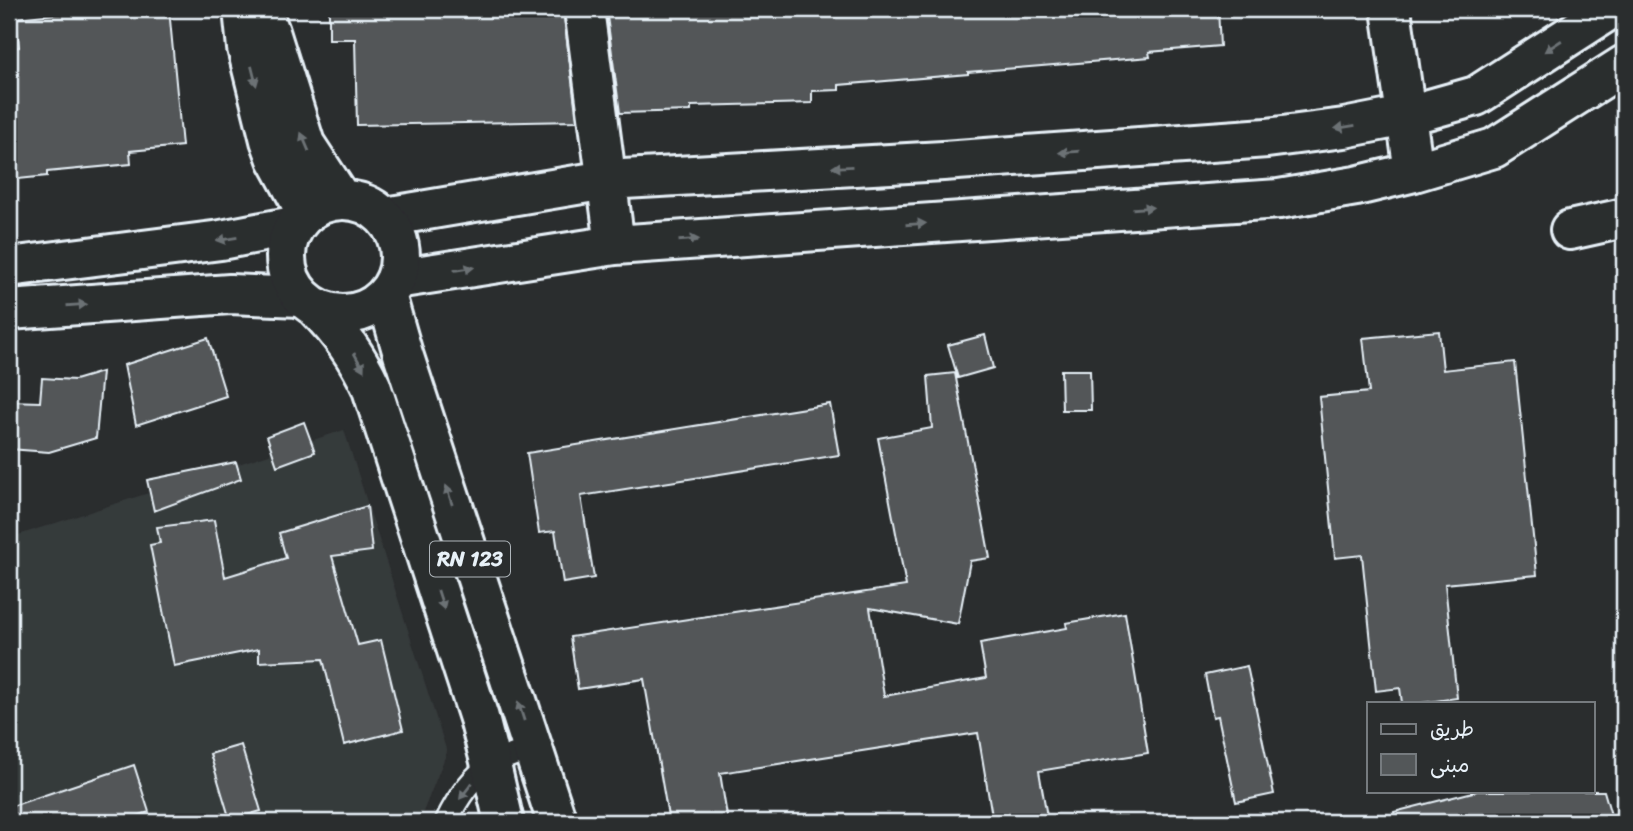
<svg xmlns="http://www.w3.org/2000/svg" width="1633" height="831" font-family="Sriracha,'Playpen Sans Arabic',sans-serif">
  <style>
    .built { fill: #363a3b }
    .building { fill: #535759; stroke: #e8f1f8; stroke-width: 2 }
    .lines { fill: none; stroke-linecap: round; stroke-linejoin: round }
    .lane-casing { stroke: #e8f1f8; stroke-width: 26 }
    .street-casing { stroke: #e8f1f8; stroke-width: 44 }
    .secondary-casing { stroke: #e8f1f8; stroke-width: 44 }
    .primary-casing { stroke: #e8f1f8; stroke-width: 44 }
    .lane { stroke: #2a2d2e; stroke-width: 21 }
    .street { stroke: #2a2d2e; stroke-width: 38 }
    .secondary { stroke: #2a2d2e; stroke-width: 38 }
    .primary { stroke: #2a2d2e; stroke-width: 38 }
    .oneway { fill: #6c7275 }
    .labels { text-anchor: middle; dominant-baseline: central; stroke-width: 7; stroke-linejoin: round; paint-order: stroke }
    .shield { fill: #2a2d2e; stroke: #afb6bb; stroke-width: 2 }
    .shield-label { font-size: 21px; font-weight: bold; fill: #e8f1f8 }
  </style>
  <rect width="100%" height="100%" fill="#2a2d2e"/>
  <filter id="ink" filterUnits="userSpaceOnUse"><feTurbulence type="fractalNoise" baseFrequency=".0143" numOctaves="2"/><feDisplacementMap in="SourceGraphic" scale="14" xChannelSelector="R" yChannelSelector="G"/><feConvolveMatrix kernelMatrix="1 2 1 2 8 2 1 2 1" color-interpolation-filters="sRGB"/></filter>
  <g filter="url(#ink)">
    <path class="built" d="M344,430L447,752L419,822H9V538Z"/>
    <path class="building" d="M65,9H169L182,146L130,151L131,164L47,172V176L9,180V48L19,47L16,18L66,13Z
      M329,9H563L577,121L357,125L355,39H329Z
      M606,9H826L827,17L940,9H1218L1220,46L1149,52L1150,57L968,72V74L839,85V90L812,91V103L691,106V111L620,113Z
      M1439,331L1443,370L1515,362L1537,575L1445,584L1457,698L1421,703H1402L1400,688L1376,691L1362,555L1335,558L1319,397L1369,392L1363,338Z
      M985,335L993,368L958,378L948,345Z
      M208,338L226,396L136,425L124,365Z
      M1061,370H1090L1091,410H1062Z
      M102,372L96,438L49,452L9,449V401L40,402L42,378L75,380Z
      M955,373L990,558L970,561L958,624L870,608L884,696L986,678L980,643L1067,628L1066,623L1125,613L1148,753L1039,771L1048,822H993L978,733L720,773L728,822H669L644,679L578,689L570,637L906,586L878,438L932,428L928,376Z
      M830,404L839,455L581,496L594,578L563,583L555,531L539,533L527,453Z
      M304,422L315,452L277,466L267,436Z
      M236,462L241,479L154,511L147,480Z
      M367,506L372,551L332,556L358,645L381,640L403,730L344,745L323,659L259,662V649L174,666L150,545L160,543L157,527L214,520L225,577L286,558L279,533Z
      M1247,666L1274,794L1236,802L1218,716L1213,717L1205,675Z
      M241,745L261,811L230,820L210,754Z
      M134,765L149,812L120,822H9V807Z
      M1477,791H1604L1613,822H1395L1394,812Z"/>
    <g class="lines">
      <g class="lane-casing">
        <path id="lane" d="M446,822C456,801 471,777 491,765C503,757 520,753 533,748"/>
      </g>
      <g class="street-casing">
        <path id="street" d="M1570,230L1624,218"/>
      </g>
      <g class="secondary-casing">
        <path id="secondary" d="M584,9L615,245
          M1391,9L1414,172
          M385,217L606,180L943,161L1267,138L1344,128L1405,116L1476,96L1611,9
          M9,267L221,240L294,226
          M396,279L615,245L1279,199L1356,186L1414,172L1494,148L1624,65
          M9,310L230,294L301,297"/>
      </g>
      <g class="primary-casing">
        <path id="primary" d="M243,9L247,48L270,140L277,159L306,212
          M261,9L270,32L305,144L341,199
          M286 257a57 57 0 1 1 114 0a57 57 0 1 1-114 0Z
          M386,295L403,354L557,822
          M317,309C340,332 357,356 371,386L479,718L491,765L504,822"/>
      </g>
      <use href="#lane" class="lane"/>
      <use href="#street" class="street"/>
      <use href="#secondary" class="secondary"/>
      <use href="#primary" class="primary"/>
    </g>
    <defs><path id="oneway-solid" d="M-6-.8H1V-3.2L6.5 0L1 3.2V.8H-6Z" transform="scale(1.75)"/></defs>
    <g class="oneway">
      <use href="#oneway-solid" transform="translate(1553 46) rotate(147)"/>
      <use href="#oneway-solid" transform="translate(254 76) rotate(76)"/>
      <use href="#oneway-solid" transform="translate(1345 127) rotate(171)"/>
      <use href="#oneway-solid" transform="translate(305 142) rotate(-113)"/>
      <use href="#oneway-solid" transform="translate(1069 152) rotate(176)"/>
      <use href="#oneway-solid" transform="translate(842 167) rotate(177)"/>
      <use href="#oneway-solid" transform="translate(1143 208) rotate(-4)"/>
      <use href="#oneway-solid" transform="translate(916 224) rotate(-4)"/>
      <use href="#oneway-solid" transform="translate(227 239) rotate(171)"/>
      <use href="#oneway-solid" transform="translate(689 240) rotate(-4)"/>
      <use href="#oneway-solid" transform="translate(464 269) rotate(-9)"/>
      <use href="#oneway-solid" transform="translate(77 305) rotate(-4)"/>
      <use href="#oneway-solid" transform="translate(359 362) rotate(61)"/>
      <use href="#oneway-solid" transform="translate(449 495) rotate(-108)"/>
      <use href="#oneway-solid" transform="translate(441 600) rotate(72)"/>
      <use href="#oneway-solid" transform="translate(521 711) rotate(-108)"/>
      <use href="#oneway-solid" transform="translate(466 791) rotate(128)"/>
    </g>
  </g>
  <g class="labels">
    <rect class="shield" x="430" y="541.5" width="80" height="35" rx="5"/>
    <g class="shield-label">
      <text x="470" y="559">RN 123</text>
    </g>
  </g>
  <rect width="1633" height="831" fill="none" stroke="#2a2d2e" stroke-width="35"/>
  <rect x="18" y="18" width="1598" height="796" fill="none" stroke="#e8f1f8" stroke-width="2.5" filter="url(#ink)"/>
  <rect x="1367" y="702" width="228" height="91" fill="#2a2d2e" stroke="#767b7f" stroke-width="2"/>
  <rect x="1381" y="724" width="35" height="10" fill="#2a2d2e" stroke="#767b7f" stroke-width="2"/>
  <text x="1430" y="736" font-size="21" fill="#e8f1f8">طريق</text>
  <rect x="1381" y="754" width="35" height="21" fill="#535759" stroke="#767b7f" stroke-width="2"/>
  <text x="1430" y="772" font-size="21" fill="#e8f1f8">مبنى</text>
</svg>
